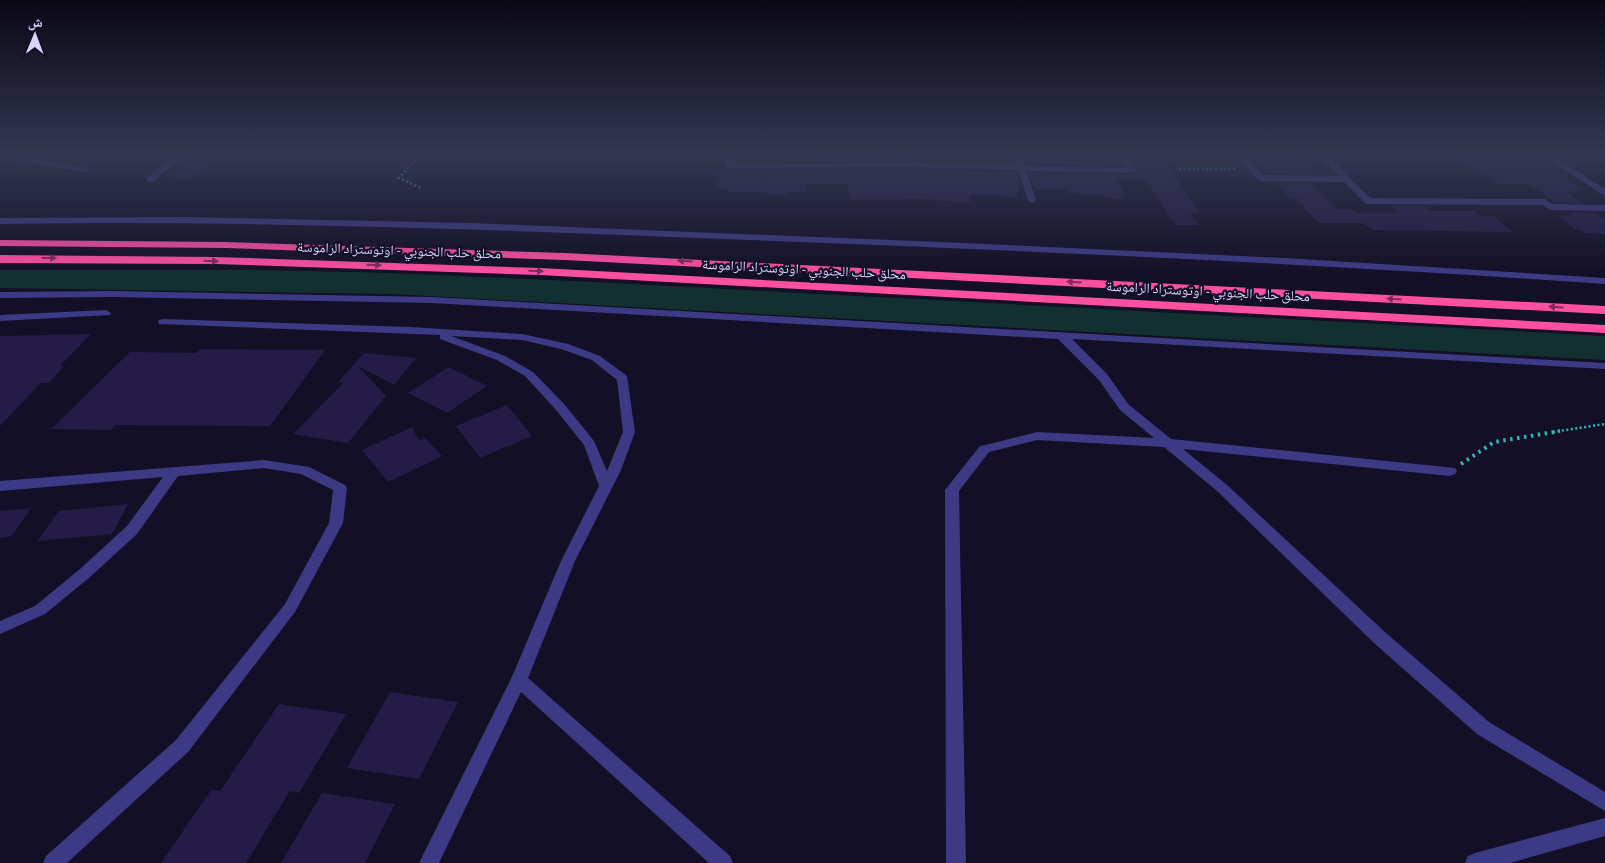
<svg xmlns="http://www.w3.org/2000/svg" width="1605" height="863" font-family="'Source Sans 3','Noto Naskh Arabic',sans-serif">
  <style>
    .green { fill: #12302f }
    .building { fill: #241b47 }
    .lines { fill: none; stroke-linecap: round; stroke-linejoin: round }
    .path-far1 { stroke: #2fb8b0; stroke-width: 2.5; stroke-dasharray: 2 2.5; stroke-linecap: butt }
    .path { stroke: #2fb8b0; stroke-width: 4; stroke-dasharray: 2.5 4.5; stroke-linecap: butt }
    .minor { fill: #3d3a85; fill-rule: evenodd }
    .highway { fill: #ff4fa3; fill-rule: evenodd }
    .oneway { fill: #7d2c5e }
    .labels { text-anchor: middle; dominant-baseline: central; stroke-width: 4.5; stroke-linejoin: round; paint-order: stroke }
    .street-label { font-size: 14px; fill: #d9d4ff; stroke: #130f26 }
  </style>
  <rect width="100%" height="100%" fill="#130f26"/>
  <path class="green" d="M0,270H268L390,273L596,282L1605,336V360L391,294L0,288Z"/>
  <path class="building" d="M848,154H869V160L883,161L819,162V157L848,158Z
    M1034,154L1108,156L1110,160H1119L1123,166L1037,164Z
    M1250,154H1295L1316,174L1267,173Z
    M1457,154H1533L1584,190L1567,192L1582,203L1555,202L1537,189H1534L1527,184H1497Z
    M1132,160H1141L1144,166H1167L1200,213H1190L1199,225H1176L1146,180L1117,179L1126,199L1105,198L1104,195L1069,193L1067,190L1034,189L1029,173L1132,175L1138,172Z
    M188,163H209L190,179H169Z
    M820,169L1017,172L1022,188H1017L1019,191L1016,192L1018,198L1003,197L1002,195H969L970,203L921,199L849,200L848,184H807V192H789V195L767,194V192H728L729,189H715L719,170Z
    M1276,183H1310L1337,209H1351L1355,213H1400L1392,206H1424L1430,211H1475L1480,216H1494L1512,232L1373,230L1362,223H1318L1297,199H1290Z
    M1567,212L1595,213L1605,220V234L1585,233L1581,230H1576L1559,216L1573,217Z
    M91,334L60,366H64L49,383H41L0,426V336Z
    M200,349L325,350L270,426L115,425L111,430L51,429L130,352L197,353Z
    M364,353L416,358L394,385L358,366L386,396L348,443L293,434L343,383L338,382Z
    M449,367L487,386L447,413L408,393Z
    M507,405L532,436L480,458L456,426Z
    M412,427L419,441L425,438L442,456L388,482L362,450Z
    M128,504L112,534L37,541L59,511Z
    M31,508L12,536L0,538V511Z
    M390,692L458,702L419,779L347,768Z
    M279,704L346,714L299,793L290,791L246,863H161L211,790L220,791Z
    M322,793L395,804L365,863H281Z"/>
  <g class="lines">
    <path class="path-far1" d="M421,154L399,178L421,188
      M1179,169H1237
      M1553,432L1605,424"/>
    <path class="path" d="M1461,464L1494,442L1560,431"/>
    <path class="minor" d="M11,154H21L25,157L85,168L89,170L85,172L23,161Z
      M176,154H185L153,182H147V178Z
      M728,154H736L735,164L908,163L901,154H910L917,163L1017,165L1016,154H1024L1025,166L1126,168L1118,154H1126L1136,171L1132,173L1026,171L1036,200L1032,203L1028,200L1018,170L915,167L730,168L726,166Z
      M1317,154H1326L1370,198L1545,199L1552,204L1605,205V211L1550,210L1543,205L1368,204L1365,203L1344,182L1261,181L1258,180L1241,161L1248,159L1263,175L1339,176Z
      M1540,154H1550L1605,189V196Z
      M1601,154H1605V157H1602Z
      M188,217L469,223L964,243L1285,258L1605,278V284C1320,264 1036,251 750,240C500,230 250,220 0,224V218Z
      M112,291L432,297L1605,363V369L1072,339L1107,374L1128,404L1171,439L1455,468L1457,471L1455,474L1450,476L1183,449L1227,485L1386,633L1489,722L1605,792V811L1477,734L1374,643L1217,491L1164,447L1037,440L989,452L959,491L966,863H946L945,490L980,446L985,445L1037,432L1154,438L1120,410L1099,380L1058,339L432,303L112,297L0,298V292Z
      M106,310L111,313L110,315L0,321V315Z
      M163,319L410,327L522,334L568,344L600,356L627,376L635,432L621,470L575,561L528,678L730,856L733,863H709L521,692L439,863H419L511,679L561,561L599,486L584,445L557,411L525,376L497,360L440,339V335L159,324L158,322L159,320ZM451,336L522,340L561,349L592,360L617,380L623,432L607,471L594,441L565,405L533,372L505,356Z
      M264,460L309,467L345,485L347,488L343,523L295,612L188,752L67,863H43L46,856L176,740L285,604L329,523L333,490L301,474L264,468L178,476L137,534L90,577L45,614L0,634V621L35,606L80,569L127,526L163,477L0,491V481Z
      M1605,818V836L1510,863H1465L1468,856L1475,853Z"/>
    <path class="highway" d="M0,240L226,242L565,253L1605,306V314L565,260L226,248L0,246Z
      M0,255L216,257L540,268L1605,325V333L540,275L216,264L0,263Z"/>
  </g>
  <defs><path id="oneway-solid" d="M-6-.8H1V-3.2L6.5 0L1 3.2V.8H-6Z" transform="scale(1.25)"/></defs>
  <g class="oneway">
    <use href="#oneway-solid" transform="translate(49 258)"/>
    <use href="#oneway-solid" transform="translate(211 261) rotate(1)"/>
    <use href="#oneway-solid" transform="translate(685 261) rotate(-177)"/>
    <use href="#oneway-solid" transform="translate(374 265) rotate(2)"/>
    <use href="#oneway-solid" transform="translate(536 271) rotate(2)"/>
    <use href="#oneway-solid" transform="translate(1074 282) rotate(-177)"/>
    <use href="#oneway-solid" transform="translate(1394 299) rotate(-177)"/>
    <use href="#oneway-solid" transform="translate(1556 307) rotate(-177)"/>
  </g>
  <linearGradient id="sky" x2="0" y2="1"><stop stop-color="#0a0815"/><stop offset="0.56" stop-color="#333752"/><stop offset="1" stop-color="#333752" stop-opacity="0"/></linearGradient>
  <rect width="1605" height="275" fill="url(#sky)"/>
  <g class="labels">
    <g class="street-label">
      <text transform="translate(399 251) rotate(2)">محلق حلب الجنوبي - اوتوستراد الراموسة</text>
      <text transform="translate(804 270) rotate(3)">محلق حلب الجنوبي - اوتوستراد الراموسة</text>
      <text transform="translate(1208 292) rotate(3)">محلق حلب الجنوبي - اوتوستراد الراموسة</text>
    </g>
  </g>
  <g transform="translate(35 35) rotate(1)" stroke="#130f26" stroke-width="4" paint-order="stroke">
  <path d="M0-4L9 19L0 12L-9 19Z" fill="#d9d4ff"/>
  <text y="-8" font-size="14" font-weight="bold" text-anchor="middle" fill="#d9d4ff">ش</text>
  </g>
</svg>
